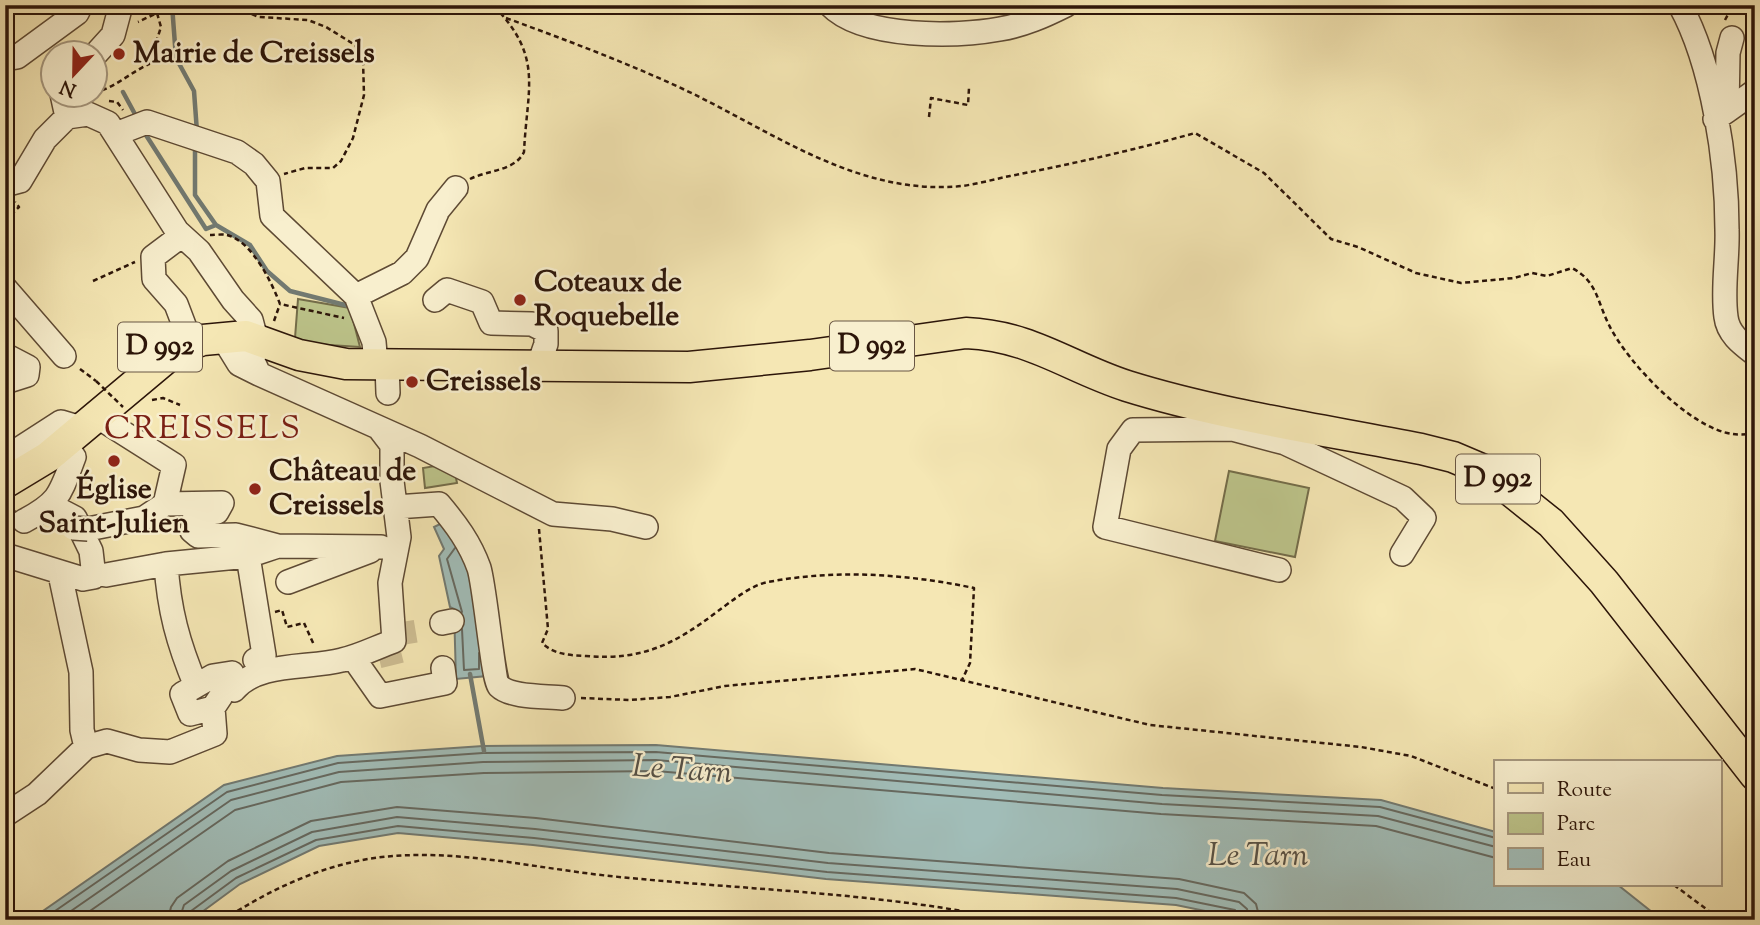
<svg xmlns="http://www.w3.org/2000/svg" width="1760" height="925" font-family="'Sorts Mill Goudy',serif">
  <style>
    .green { fill: #bdc58b; stroke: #746d4a; stroke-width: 2 }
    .water { fill: #a1bdb8; stroke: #727a72; stroke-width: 2 }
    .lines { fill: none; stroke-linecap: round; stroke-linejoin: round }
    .shore { stroke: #666960; stroke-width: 2 }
    .stream { stroke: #727a72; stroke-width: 4.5 }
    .minor-tunnel { stroke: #cdbd92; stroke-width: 23; stroke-dasharray: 23 11; stroke-linecap: butt }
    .minor-casing { stroke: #5e4a34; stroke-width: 26 }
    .major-casing { stroke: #2c1509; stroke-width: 33 }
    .path { stroke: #2c1509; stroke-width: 2.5; stroke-dasharray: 5 3.5; stroke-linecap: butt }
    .minor { stroke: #f8efce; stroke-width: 23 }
    .major { stroke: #f5e7b4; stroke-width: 30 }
    .minor-bridge-casing { stroke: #5e4a34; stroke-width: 26; stroke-linecap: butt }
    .path-bridge { stroke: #2c1509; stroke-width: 2.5; stroke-dasharray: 5 3.5; stroke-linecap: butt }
    .minor-bridge { stroke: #f8efce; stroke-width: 23 }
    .poi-dot { fill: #8f2418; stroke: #f8efce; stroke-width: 2.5 }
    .labels { text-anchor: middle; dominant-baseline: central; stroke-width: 5; stroke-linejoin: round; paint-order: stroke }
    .shield { fill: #f8efce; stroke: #695644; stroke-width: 2 }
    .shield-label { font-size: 28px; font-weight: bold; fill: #2c1509 }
    .poi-label { font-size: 30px; font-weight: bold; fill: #2c1509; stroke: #f8efce; text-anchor: start }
    .water-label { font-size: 32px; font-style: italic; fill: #555046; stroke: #f8efce }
    .quarter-label { font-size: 33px; letter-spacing: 2px; fill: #7a1f14; stroke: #f8efce }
  </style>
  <rect width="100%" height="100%" fill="#f5e7b4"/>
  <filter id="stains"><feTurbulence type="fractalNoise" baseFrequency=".00286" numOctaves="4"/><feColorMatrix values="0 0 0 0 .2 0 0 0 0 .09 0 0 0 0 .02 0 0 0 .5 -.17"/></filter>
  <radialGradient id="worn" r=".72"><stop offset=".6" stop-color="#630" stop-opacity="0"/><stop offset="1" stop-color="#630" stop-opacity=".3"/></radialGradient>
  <path class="green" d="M298,299L350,308L360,347L314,344L295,338Z
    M441,465L455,473L457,483L425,488L423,468Z
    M1229,471L1309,488L1295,557L1215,541Z"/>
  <path class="water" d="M448,520L473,563L487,676L456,679L454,609L450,607L439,556L444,549L434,527Z
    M656,745L1163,788L1381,800L1496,832V885H1618L1662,920H1249L1176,905L826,879L533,845L398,833L319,846L240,884L191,920H30L224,785L337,756L483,746Z"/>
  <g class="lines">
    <path class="shore" d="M455,548L447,559L462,612
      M462,629L464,670L479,669V653
      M42,920L227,792L338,763L483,753L656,752L1162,795L1380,807L1496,838
      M58,920L231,800L339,772L483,762L656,760L1162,804L1378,816L1496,847
      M77,920L235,810L341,782L484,773L656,771L1161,814L1376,826L1496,858
      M168,920L171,907L177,898L228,861L311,821L397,807L536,818L829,853L1179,879L1244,893L1256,904L1260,920
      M179,920L184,905L231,871L312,832L397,817L535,829L828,863L1177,889L1239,902L1247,909L1249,920
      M188,920L191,911L236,878L316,840L398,826L534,838L827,872L1176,898L1235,910L1240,920"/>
    <path class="stream" d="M172,5L176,58L194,91L197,132
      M123,92L136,116
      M144,132L206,229L216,225
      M195,144V195L216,225L250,245L267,271L290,291L353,307
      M470,674L484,751"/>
    <path class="minor-tunnel" d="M393,635L423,630
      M387,643L394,671"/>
    <g class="minor-casing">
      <path id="minor" d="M830,5C863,39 956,37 1000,29C1024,25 1044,16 1066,5
        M1680,5C1713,65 1727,162 1727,230C1728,258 1722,289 1726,317C1728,334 1742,344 1755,354
        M94,56L113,35L121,5
        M5,59L17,57L77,13L81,5
        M62,94L67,117
        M1727,111L1755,91
        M1715,119L1727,111L1728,53L1732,38
        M116,134L147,122L237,152L254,164L268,181L272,216L356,296L374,342L376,365
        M5,185L20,181L45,139L67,117L88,114L108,123L177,231L199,251L233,300L251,320L256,339L253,361L259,374L239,364L223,338
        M181,236L153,257L154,279L176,304L187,333L203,340
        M5,288L64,356
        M356,296L402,273L417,258L438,210L456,188
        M435,300L447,290L482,302L491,323L532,324L546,331V344L538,367
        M5,355L28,367L27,375L5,382
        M387,365L388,393
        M259,374L420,446L553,514L612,519L646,527
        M5,453H13L61,422L81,428
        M165,504L222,503L217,512L195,515L192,531L198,536L236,535L278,546
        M396,507L439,504C456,524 470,543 479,568C485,587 493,680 499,686C511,698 546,696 563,698
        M5,518V519
        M24,521C60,502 60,494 74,457L63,444
        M88,529L144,518L165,504L174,465L95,415
        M5,555L83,579L94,577L91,551L75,518L52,506
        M248,556L264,655L255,660
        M166,564C169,610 178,643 196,686
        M1279,570L1105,527L1119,449L1133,430L1232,429L1285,443L1403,498L1424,518L1402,554
        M60,574L81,672L82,730L86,747
        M106,575L166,564L248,556L278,546L381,547
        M288,582L370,551
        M442,623L452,621
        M359,666L380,696L445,683L443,668
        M234,690C258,661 309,669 342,660C360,656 377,647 394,641L390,583L399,537L392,481V445L379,428
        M221,696L213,708L190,714L182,694L213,676L232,673
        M86,747L107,741L139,750L170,752L215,734L213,708
        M5,815L37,794L86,747"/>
    </g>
    <g class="major-casing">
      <path id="major" d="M5,483L48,457L177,349L203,340L246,336L299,355L346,364L689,367L810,355L966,333C1032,336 1068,367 1127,386C1220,415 1325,430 1421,449L1453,457L1486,471L1551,523L1604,582L1755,775"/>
    </g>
    <path class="path" d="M228,5L259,17L308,20L326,27L355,45L363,60L364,95L353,138L341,161L333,168H305L284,174
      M506,18C566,40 625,62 683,89C768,129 849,190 947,187C968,187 990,180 1010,176C1072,164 1134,150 1195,133L1264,173L1331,239L1358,247L1416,273L1461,283L1514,278L1532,273L1547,276L1572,268C1597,281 1597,301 1609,325C1627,362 1690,429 1733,434C1740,435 1748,434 1755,434
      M1725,20L1733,5
      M94,93C114,88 130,73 149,64L161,27L157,13L138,22
      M109,101L117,102L123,110
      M929,117L931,98L968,105L969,88
      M470,179C488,170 515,171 524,152C527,87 544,57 493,5
      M5,221L19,207L15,202
      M210,235C215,235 222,234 227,235C252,241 272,283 280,304L344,318
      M93,281L135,262
      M274,321L280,304
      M80,369L96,381
      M152,400L163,398L180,405
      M539,529L548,629L542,643C555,655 569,655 586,656C642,661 675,644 718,611C732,601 751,585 768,582C837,569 906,574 974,588L970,663L962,680
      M275,612L282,610L287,627L304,623L314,645
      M581,698L630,700L670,697L725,686L915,669L1150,725L1361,747L1411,756L1496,789
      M1674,885L1721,920
      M223,920C268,891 315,868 368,859C447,846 532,868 610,876C743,890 879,892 1009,920"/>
    <use href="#minor" class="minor"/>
    <use href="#major" class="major"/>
    <g class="minor-bridge-casing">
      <path id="minor-bridge" d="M73,528L88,529"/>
    </g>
    <path class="path-bridge" d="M96,381L123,407"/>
    <use href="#minor-bridge" class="minor-bridge"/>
  </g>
  <g class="poi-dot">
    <circle cx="119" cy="54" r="7"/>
    <circle cx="520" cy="300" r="7"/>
    <circle cx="412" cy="382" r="7"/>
    <circle cx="114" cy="461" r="7"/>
    <circle cx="255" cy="489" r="7"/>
  </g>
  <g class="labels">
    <g class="shield">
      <rect x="830" y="321.5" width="84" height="49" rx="5"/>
      <rect x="118" y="322.5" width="84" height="49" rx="5"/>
      <rect x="1456" y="454.5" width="84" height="49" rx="5"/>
    </g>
    <g class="shield-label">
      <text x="872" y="346">D 992</text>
      <text x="160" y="347">D 992</text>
      <text x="1498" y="479">D 992</text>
    </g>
    <g class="poi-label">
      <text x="133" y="54">Mairie de Creissels</text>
      <text x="534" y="283">Coteaux de<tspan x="534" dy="34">Roquebelle</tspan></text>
      <text x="426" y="382">Creissels</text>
      <text x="269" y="472">Château de<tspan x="269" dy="34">Creissels</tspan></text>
      <text x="114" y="490" text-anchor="middle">Église<tspan x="114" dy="34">Saint-Julien</tspan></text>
    </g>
    <g class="water-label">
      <text transform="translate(682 771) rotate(4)">Le Tarn</text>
      <text x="1258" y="857">Le Tarn</text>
    </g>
    <g class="quarter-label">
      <text x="203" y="430">CREISSELS</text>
    </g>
  </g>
  <rect width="1760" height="925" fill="none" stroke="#f5e7b4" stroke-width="28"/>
  <rect x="7" y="7" width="1746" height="911" fill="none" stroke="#2c1509" stroke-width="3.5"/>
  <rect x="14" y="14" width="1732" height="897" fill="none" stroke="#2c1509" stroke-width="2"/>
  <rect x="1494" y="760" width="228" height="126" fill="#f8efce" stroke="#a6987f" stroke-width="2"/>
  <rect x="1508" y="783" width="35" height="10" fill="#f5e7b4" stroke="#a6987f" stroke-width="2"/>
  <text x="1557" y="796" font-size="21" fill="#2c1509">Route</text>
  <rect x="1508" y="813" width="35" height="21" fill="#bdc58b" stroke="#a6987f" stroke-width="2"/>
  <text x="1557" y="830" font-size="21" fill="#2c1509">Parc</text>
  <rect x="1508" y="848" width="35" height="21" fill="#a1bdb8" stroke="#a6987f" stroke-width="2"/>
  <text x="1557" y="866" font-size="21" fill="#2c1509">Eau</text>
  <g transform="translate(74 74) rotate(202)"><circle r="33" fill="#f8efce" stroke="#a6987f" stroke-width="2"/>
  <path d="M0-5L12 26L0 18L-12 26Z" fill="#8f2418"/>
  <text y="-10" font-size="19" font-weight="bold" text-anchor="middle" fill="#2c1509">N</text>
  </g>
  <rect width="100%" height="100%" filter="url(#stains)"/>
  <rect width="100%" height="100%" fill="url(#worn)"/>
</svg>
